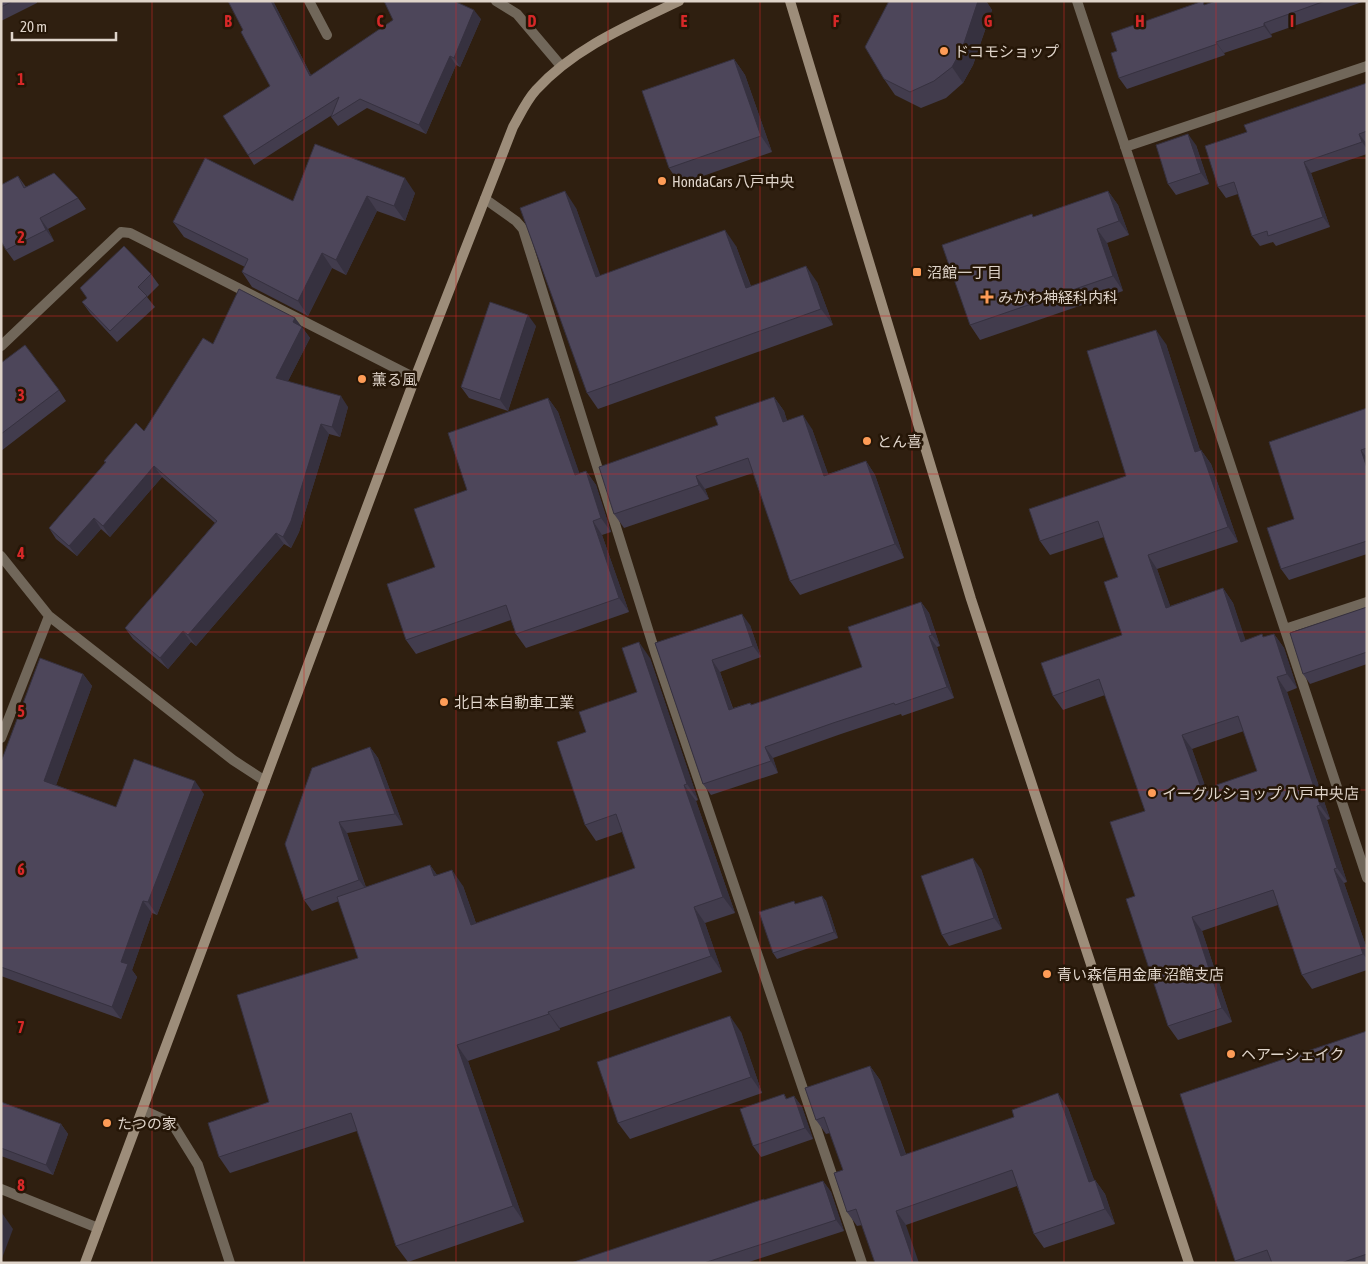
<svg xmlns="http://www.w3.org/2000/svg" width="1368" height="1264" font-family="'Asap Condensed','Noto Sans JP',sans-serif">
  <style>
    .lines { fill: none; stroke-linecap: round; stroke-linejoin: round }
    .street { stroke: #71675a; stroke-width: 10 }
    .secondary { stroke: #9d8d7a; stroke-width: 10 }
    .wall { fill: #423c4d; fill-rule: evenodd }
    .shaded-wall { fill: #36313f }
    .building { fill: #4d465a; stroke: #36313f; fill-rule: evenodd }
    .grid { fill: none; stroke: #d62828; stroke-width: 1; stroke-opacity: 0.55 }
    .poi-dot { fill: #fe9c57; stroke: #251607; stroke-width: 2 }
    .labels { text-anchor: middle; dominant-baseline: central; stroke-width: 5; stroke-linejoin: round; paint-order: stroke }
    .poi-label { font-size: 15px; fill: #dfd4ca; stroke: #251607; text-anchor: start }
    .grid-label { font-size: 16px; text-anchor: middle; font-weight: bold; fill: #d62828; stroke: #251607; stroke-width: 5; stroke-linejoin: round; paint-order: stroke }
  </style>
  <rect width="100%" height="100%" fill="#2f1f10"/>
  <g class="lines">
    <path class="street" d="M309,1L327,35
      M496,1L517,14L561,66
      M1077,1L1367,878
      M1125,147L1367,66
      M485,199L516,221L523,229L656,655L862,1263
      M1,346L121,232L130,233L415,378
      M1,556L49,616L233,760L265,781
      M1285,629L1367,602
      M1,738L49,616
      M143,1110L172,1123L198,1165L230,1263
      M1,1189L98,1228"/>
    <path class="secondary" d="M790,1L971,599L1189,1263
      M85,1263L415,378L513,127C520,115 526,101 536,90C574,48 629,25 679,1"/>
  </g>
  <path class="wall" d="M1,1H37V3L1,21Z
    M228,1H273L311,75L481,19L460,67L456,65L426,134L367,108L338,126L331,117L332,115L254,165L248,155L270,86L243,30Z
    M889,1H986L992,10L973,65L963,83L946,98L921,108L895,95L884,79Z
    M1216,1H1365L1271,34L1272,37L1224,53L1225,55L1127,89L1119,78L1117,51L1205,5Z
    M734,59L745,75L772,152L680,184L669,168Z
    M1367,83V154L1311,173L1330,227L1276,246L1273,242L1260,246L1252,236L1238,194L1226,198L1218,187L1247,132Z
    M315,144L415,193L405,221L377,211L346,275L332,268L308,316L252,287L242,272L245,267L184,237L173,222L293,201Z
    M1196,145L1209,184L1176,195L1168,184Z
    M18,176L26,187L78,198L86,209L48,229L54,241L14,261L6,250Z
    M1108,191L1118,205L1129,235L1107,243L1123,291L980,340L970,325L1033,217Z
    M576,208L600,276L736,246L751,286L817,282L833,325L598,409L587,393Z
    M151,274L159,285L147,297L155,307L117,342L90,313L82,302Z
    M295,318L310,338L288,381L348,407L340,437L329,434L299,532L291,548L284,544L196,646L191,642L168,669L133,639L125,628L215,523L162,477L110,537L101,529L77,556L56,539L49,528L105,463L104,461Z
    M536,326L508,411L469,398L461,387Z
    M1166,344L1200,450H1201L1211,464L1238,542L1157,569L1170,606L1223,588L1233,603L1245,640L1264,637L1274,634L1284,648L1297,688L1287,692L1330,819L1327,820L1347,882L1344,883L1367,949V970L1312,989L1302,975L1278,905L1202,931L1232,1022L1178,1040L1168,1026L1135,896L1145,811L1105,695L1063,710L1053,696L1122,635L1118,577L1104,537L1050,555L1040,541L1126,476ZM1244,731L1257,771L1206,789L1192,749Z
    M1,363L59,390L66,401L1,451Z
    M774,397L784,411L787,421L812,429L828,474L866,461L875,475L904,558L800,595L790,581L753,473L705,489L709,499L624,528L614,514L718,425Z
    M548,398L558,412L579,473L586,471L596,485L611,532L602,535L629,612L526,648L516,634L511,620L416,654L406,640L435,567L467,490Z
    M1367,408V554L1289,580L1281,569L1294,519Z
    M921,602L929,613L940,646L937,647L954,698L902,716L901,714L841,734L773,758L778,773L711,795L703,784L655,643L750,625L761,657L720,672L733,708L750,703L752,705L862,667Z
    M1367,607V664L1310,684L1303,674Z
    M650,658L698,800L696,801L735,913L705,923L722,972L560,1028V1030L468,1061L524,1222L408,1262L396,1246L357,1131L230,1173L219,1157L269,1102L358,958L339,901L312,911L304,900L370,747L378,758L403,825L347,833L366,887L430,865L437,875L463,886L476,923L635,868L622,832L596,841L585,825L586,732L637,692Z
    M83,674L92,686L56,785L116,807L204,794L157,915L152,913L132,970L137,977L121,1019L1,976V762Z
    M981,869L1002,929L949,946L942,935Z
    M822,896L826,901L838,938L777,959L773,953L796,904Z
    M1367,1031V1263H1237L1235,1261Z
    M741,1032L762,1093L630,1139L618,1123Z
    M870,1066L880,1080L906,1154L1068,1108L1094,1180H1095L1105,1194L1115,1224L1044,1248L1034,1234L1017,1186L906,1225H862L857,1226L847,1212L843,1170L830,1133L826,1134L816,1120Z
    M784,1094L787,1099L794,1096L802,1107L813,1139L761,1157L753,1146Z
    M1,1102L61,1124L68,1134L53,1175L1,1156Z
    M823,1181L831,1192L844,1231L746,1263H571Z"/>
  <path class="shaded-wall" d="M271,1H273L316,85L310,76Z
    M978,1H986L992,10L973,65L963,83L952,67Z
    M474,10L481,19L460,67L454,58Z
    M1264,23L1271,34L1272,37L1264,26Z
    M1216,42L1224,53L1225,55L1217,44Z
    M450,56L456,65L426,134L419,125Z
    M734,59L745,75L772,152L761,136Z
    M1188,134L1196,145L1209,184L1201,173Z
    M1359,134L1367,144V149L1362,142Z
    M1304,162L1311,173L1330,227L1323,217Z
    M405,178L415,193L405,221L394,206Z
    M565,191L576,208L607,294L596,277Z
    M1108,191L1118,205L1129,235L1119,221Z
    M367,196L377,211L346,275L336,260Z
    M40,218L48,229L54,241L46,230Z
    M1097,229L1107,243L1123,291L1113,276Z
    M725,230L736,246L757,304L746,288Z
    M322,253L332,268L308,316L298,301Z
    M806,266L817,282L833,325L821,309Z
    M528,315L536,326L508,411L500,400Z
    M295,318L310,338L284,389L276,378L293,322Z
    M1156,330L1166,344L1205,466L1195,452Z
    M341,396L348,407L340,437L332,427Z
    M774,397L784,411L792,436L783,422Z
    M548,398L558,412L585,489L575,475Z
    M803,415L812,429L834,490L824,476Z
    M321,424L329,434L299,532L291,548L283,537Z
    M1201,450L1211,464L1238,542L1228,527Z
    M1361,450L1367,458V468Z
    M866,461L875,475L904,558L895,544Z
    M154,466L162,477L110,537L103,526Z
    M586,471L596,485L611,532L601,518Z
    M696,476L705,489L709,499L699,485Z
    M94,518L101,529L77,556L69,546Z
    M593,521L602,535L629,612L619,598Z
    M276,533L284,544L196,646L188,635Z
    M1148,555L1157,569L1176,622L1166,608Z
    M1223,588L1233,603L1251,656L1241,642Z
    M921,602L929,613L940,646L932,635Z
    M742,614L750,625L761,657L753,646Z
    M183,631L191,642L168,669L160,658Z
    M1274,634L1284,648L1297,688L1287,674Z
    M929,636L937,647L954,698L947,687Z
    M639,642L650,658L698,800L687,784Z
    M712,660L720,672L737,721L729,710Z
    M83,674L92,686L53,794L44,781Z
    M1277,677L1287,692L1330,819L1320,805Z
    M1182,735L1192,749L1212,805L1202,790Z
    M370,747L378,758L403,825L395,814Z
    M765,747L773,758L778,773L771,761Z
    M195,781L204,794L157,915L148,902Z
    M684,785L696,801L735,913L723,897Z
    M1317,806L1327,820L1347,882L1337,868Z
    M339,822L347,833L367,891L359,880Z
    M973,858L981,869L1002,929L994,918Z
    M430,865L441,881L434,876Z
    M1334,869L1344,883L1367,949V959L1363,954Z
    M452,870L463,886L482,941L471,925Z
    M822,896L826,901L838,938L834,932Z
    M143,901L152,913L132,970L137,977L121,1019L112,1007L121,962Z
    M694,907L705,923L722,972L711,956Z
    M1192,917L1202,931L1232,1022L1222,1008Z
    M548,1012L560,1028V1030L549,1014Z
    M730,1016L741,1032L762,1093L751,1077Z
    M457,1045L468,1061L524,1222L513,1206Z
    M870,1066L880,1080L911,1170L901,1156Z
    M1058,1093L1068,1108L1100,1196L1089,1182Z
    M794,1096L802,1107L813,1139L805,1128Z
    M61,1124L68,1134L53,1175L46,1165Z
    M1095,1180L1105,1194L1115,1224L1105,1209Z
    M823,1181L831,1192L844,1231L836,1220Z
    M896,1211L906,1225L919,1263H914Z
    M2,1213L13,1229L1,1261V1214Z"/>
  <path class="building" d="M1,1H13L1,7Z
    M228,1H271L310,76L393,20L384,1H454L474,10L454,58L450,56L419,125L360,99L331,117L339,97L248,155L223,116L270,86L241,32L243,30Z
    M889,1H978L962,49L952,67L934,81L910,92L884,79L865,47Z
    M1203,1L1204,5L1216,1H1325L1264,23V26L1216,42L1217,44L1119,78L1111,53L1117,51L1111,33Z
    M734,59L761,136L669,168L642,91Z
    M1367,83V131L1359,134L1362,142L1304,162L1323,217L1268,236L1267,231L1252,236L1234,182L1218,187L1205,146L1247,132L1244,125Z
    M1188,134L1201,173L1168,184L1156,145Z
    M315,144L405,178L394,206L367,196L336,260L322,253L298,301L242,272L248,259L173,222L205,158L293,201Z
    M54,173L78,198L40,218L46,230L6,250L1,241V185L18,176L24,188Z
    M565,191L596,277L725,230L746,288L806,266L821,309L587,393L520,208Z
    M1108,191L1119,221L1097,229L1113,276L970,325L942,245L1032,214L1033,217Z
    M124,246L151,274L138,287L147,296L110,331L82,302L87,298L80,288Z
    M239,289L295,318L293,322L302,327L276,378L341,396L332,427L321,424L291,521L283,537L276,533L188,635L183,631L160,658L125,628L217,521L154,466L103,526L94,518L69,546L49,528L106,462L104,461L136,423L144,431L203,338L213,344Z
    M490,302L528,315L500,400L461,387Z
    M1156,330L1195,452L1201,450L1228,527L1148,555L1166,608L1223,588L1241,642L1262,634L1263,637L1274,634L1287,674L1277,677L1320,805L1317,806L1337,868L1334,869L1363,954L1302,975L1273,890L1192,917L1222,1008L1168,1026L1126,899L1135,896L1110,822L1145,811L1099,679L1053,696L1041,663L1122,635L1104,582L1118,577L1098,521L1040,541L1029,509L1126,476L1087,351ZM1238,716L1257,771L1202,790L1182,735Z
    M25,345L59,390L1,434V363Z
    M774,397L783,422L803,415L824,476L866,461L895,544L790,581L748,458L696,476L699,485L614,514L599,467L718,425L715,417Z
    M548,398L575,475L586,471L601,518L593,521L619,598L516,634L506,605L406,640L387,584L435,567L414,509L467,490L448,433Z
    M1367,408V448L1361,450L1367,468V541L1281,569L1267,528L1294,519L1269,442Z
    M921,602L932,635L929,636L947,687L895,705L894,703L833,723L765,747L771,761L703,784L655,643L742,614L753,646L712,660L729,710L750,703L751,705L862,667L848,627Z
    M1367,607V652L1303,674L1290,633Z
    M639,642L687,784L684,785L723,897L694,907L711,956L548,1012L549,1014L457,1045L513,1206L396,1246L351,1113L219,1157L208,1123L269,1102L237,995L358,958L337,897L430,865L434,876L452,870L471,925L635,868L616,814L585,825L557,742L586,732L579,712L637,692L622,648Z
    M40,658L83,674L44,781L116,807L134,759L195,781L148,902L143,901L121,962L128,964L112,1007L1,967V762Z
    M370,747L395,814L339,822L359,880L304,900L285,844L312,768Z
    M973,858L994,918L942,935L921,876Z
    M822,896L834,932L773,953L759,912L794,901L795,904Z
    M730,1016L751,1077L618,1123L597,1062Z
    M1367,1031V1254L1341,1263H1272L1267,1250L1235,1261L1180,1094Z
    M870,1066L901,1156L1014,1117L1012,1110L1058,1093L1089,1182L1095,1180L1105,1209L1034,1234L1012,1170L896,1211L914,1263H875L856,1209L847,1212L834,1173L843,1170L824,1117L816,1120L805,1088Z
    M784,1094L786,1099L794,1096L805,1128L753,1146L740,1109Z
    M1,1102L61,1124L46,1165L1,1148Z
    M823,1181L836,1220L704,1263H571L764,1199V1200Z"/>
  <path class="grid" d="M152,1V1263M304,1V1263M456,1V1263M608,1V1263M760,1V1263M912,1V1263M1064,1V1263M1216,1V1263M1,158H1367M1,316H1367M1,474H1367M1,632H1367M1,790H1367M1,948H1367M1,1106H1367"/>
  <g class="poi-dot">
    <circle cx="944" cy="51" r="5"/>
    <circle cx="662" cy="181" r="5"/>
    <rect x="912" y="267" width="10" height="10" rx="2.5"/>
    <path d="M984.5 289.5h5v5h5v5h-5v5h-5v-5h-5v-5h5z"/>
    <circle cx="362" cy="379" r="5"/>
    <circle cx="867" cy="441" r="5"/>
    <circle cx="444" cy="702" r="5"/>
    <circle cx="1152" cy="793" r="5"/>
    <circle cx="1047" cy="974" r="5"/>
    <circle cx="1231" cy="1054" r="5"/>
    <circle cx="107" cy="1123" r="5"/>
  </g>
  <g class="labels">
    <g class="poi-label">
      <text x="954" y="51">ドコモショップ</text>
      <text x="672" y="181">HondaCars 八戸中央</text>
      <text x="927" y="272">沼館一丁目</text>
      <text x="998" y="297">みかわ神経科内科</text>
      <text x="372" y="379">薫る風</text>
      <text x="877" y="441">とん喜</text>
      <text x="454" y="702">北日本自動車工業</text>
      <text x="1162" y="793">イーグルショップ 八戸中央店</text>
      <text x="1057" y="974">青い森信用金庫 沼館支店</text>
      <text x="1241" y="1054">ヘアーシェイク</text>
      <text x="117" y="1123">たつの家</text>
    </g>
  </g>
  <g class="grid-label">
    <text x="228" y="27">B</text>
    <text x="380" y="27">C</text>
    <text x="532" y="27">D</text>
    <text x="684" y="27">E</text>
    <text x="836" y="27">F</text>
    <text x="988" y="27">G</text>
    <text x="1140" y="27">H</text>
    <text x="1292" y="27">I</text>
    <text x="21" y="85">1</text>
    <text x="21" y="243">2</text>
    <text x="21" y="401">3</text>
    <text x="21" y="559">4</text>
    <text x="21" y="717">5</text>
    <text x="21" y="875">6</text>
    <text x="21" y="1033">7</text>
    <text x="21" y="1191">8</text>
  </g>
  <rect width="1368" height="1264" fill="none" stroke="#dfd4ca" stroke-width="5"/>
  <path d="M12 32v8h104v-8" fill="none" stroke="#dfd4ca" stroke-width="2.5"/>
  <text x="20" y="32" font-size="15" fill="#dfd4ca" stroke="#251607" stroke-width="4" paint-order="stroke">20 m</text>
</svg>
